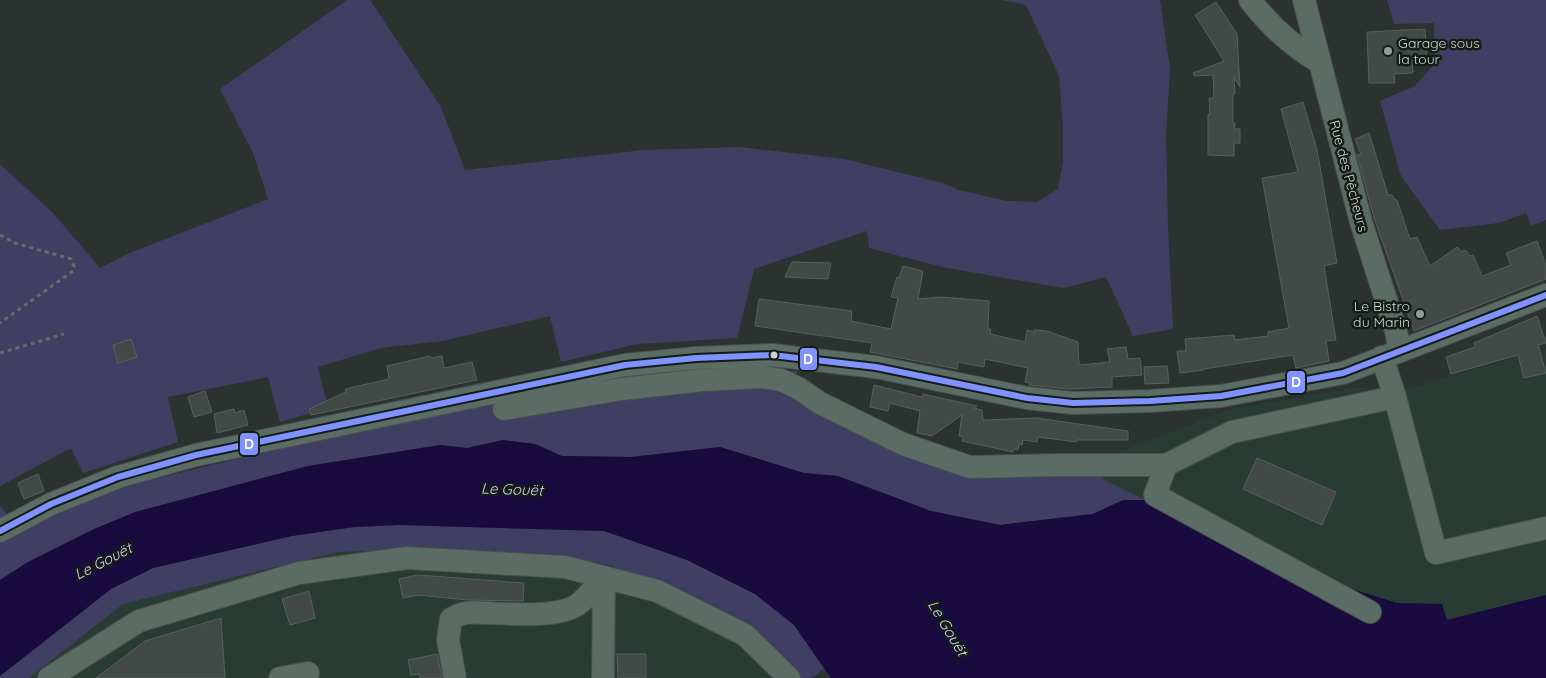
<svg xmlns="http://www.w3.org/2000/svg" width="1546" height="678" font-family="Quicksand,sans-serif">
  <style>
    .built { fill: #293c33 }
    .green { fill: #413e63 }
    .water { fill: #190b3f }
    .building { fill: #434946; stroke: #595f5c }
    .lines { fill: none; stroke-linecap: round; stroke-linejoin: round }
    .minor-casing { stroke: #4a4e4c; stroke-width: 24 }
    .path { stroke: #626f69; stroke-width: 3; stroke-dasharray: 4 4; stroke-linecap: butt }
    .minor { stroke: #5a6c64; stroke-width: 22 }
    .bus-1-casing { stroke: #151c18; stroke-width: 10 }
    .bus-1 { stroke: #8092ff; stroke-width: 6 }
    .poi-dot { fill: #949b98; stroke: #151c18; stroke-width: 2 }
    .bus-dot { fill: #ccd4d0; stroke: #151c18; stroke-width: 2 }
    .labels { text-anchor: middle; dominant-baseline: central; stroke-width: 5; stroke-linejoin: round; paint-order: stroke }
    .poi-label { font-size: 14px; fill: #ccd4d0; stroke: #151c18; text-anchor: start }
    .street-label { font-size: 14px; fill: #ccd4d0; stroke: #151c18 }
    .water-label { font-size: 15px; font-style: italic; fill: #d0cff4; stroke: #151c18 }
    .line-badge { stroke: #151c18; stroke-width: 2 }
    .badge-label { font-size: 14px; text-anchor: middle; font-weight: bold; fill: #fff }
  </style>
  <rect width="100%" height="100%" fill="#2c322f"/>
  <path class="built" d="M1546,349V595L1447,620L1442,604L1397,603L1353,590L1342,611L1145,500L1103,479L1107,456L1232,409L1354,388H1410Z
    M440,549L559,555L611,566L667,589L799,678H29L123,604L338,552Z"/>
  <path class="green" d="M347,0H370L441,107L465,170L644,150L740,147L844,159L943,183L959,190L1007,201L1037,202L1058,189L1063,162V127L1059,76L1026,5L1002,0H1160L1170,69L1166,134L1168,228L1173,329L1133,336L1106,277L1063,288L942,267L869,248L867,231L754,269L737,338L638,344L561,362L550,316L442,341L381,348L318,367L328,408L280,422L268,377L168,397L178,442L83,473L71,448L0,486V164L54,214L100,268L127,254L268,199L253,153L220,89Z
    M1387,0H1546V220L1531,226L1526,213L1499,223L1440,230L1401,176L1380,101L1415,86L1434,64V23L1394,24Z
    M797,371L798,380L844,405L967,462L1107,456L1103,479L1145,500H1123L1093,514L1000,525L931,511L838,476L804,473L720,447L631,457L562,456L535,444L503,440L467,448L440,445L308,466L28,562L0,580V506L19,529L42,516L142,482L300,444L516,399L720,372Z
    M399,525L604,531L687,560L755,594L794,625L824,669L812,678H799L667,589L611,566L559,555L440,549L338,552L123,604L29,678H0V676L111,589L153,568L292,536L354,527Z"/>
  <path class="water" d="M503,440L535,444L562,456L631,457L720,447L804,473L838,476L931,511L1000,525L1093,514L1123,500H1145L1342,611L1352,589L1397,603L1442,604L1447,620L1546,595V678H831L794,625L755,594L687,560L604,531L399,525L354,527L292,536L153,568L111,589L0,676V580L28,562L94,529L135,512L308,466L440,445L467,448Z"/>
  <path class="building" d="M1216,2L1237,34L1240,87L1234,77L1235,94H1233V123H1235L1234,129H1240V143H1234V156L1208,155V114H1210L1209,98H1214L1213,75L1194,76L1193,73L1224,61L1195,15Z
    M1425,29L1427,62H1412L1413,73L1394,74L1395,83H1369L1367,32Z
    M1303,102L1317,150L1337,263L1324,266L1336,340L1326,341L1329,361L1296,368L1293,355L1204,369V370L1180,373L1177,351H1186L1185,339L1234,335L1235,340L1268,336V332L1289,328L1262,178L1298,172L1281,109Z
    M1369,133L1388,195H1392L1395,200H1397L1410,239L1417,237L1430,266L1457,247L1462,252L1465,250L1470,256L1473,255L1482,276L1511,265L1506,253L1537,241L1546,265V279L1414,331L1374,218L1357,155L1361,154L1355,139Z
    M792,262L831,263L828,279L785,277Z
    M903,266L923,271L918,299L941,297L989,301L988,329H991L990,334L1025,342L1027,330L1034,332V330L1047,331L1078,342L1079,365L1110,362L1107,349L1126,347L1128,359L1140,358L1142,375L1112,377V387L1069,389L1029,385L1030,383L1025,382L1028,368L985,359L984,367L958,362L957,369L870,352L872,343L755,326L759,299L852,311L851,321L891,329L898,298L891,297L897,277L899,278Z
    M1537,316L1546,343L1538,345L1546,373L1524,378L1518,355L1451,374L1446,357L1475,347L1474,343Z
    M131,339L137,357L118,363L113,345Z
    M430,356L431,358L442,356L444,368L472,362L477,380L311,415L309,409L346,392L345,389L389,379L387,366Z
    M1167,366L1169,383L1145,384L1144,367Z
    M874,385L922,397L923,394L977,406L974,408L982,410L983,420L1037,418L1128,431V440H1077V442L1038,437L1037,442L1023,440L1022,445L1019,444L1018,450L1013,449V452L962,441L963,437L959,436L962,415L932,436L917,433L920,411L890,403L888,411L870,407Z
    M205,391L212,412L194,417L188,397Z
    M234,409L235,413L244,410L248,425L217,433L214,414Z
    M1257,458L1336,492L1322,525L1243,489Z
    M38,474L44,491L24,499L18,483Z
    M418,575L524,583L523,601L467,600L419,595L403,598L399,579Z
    M309,591L315,618L290,625L282,599Z
    M221,618L225,678H96L145,641Z
    M437,654L442,678H420L419,674L411,675L408,660Z
    M617,654H646V678H618Z"/>
  <g class="lines">
    <g class="minor-casing">
      <path id="minor" d="M1250,0C1269,25 1292,46 1319,62
        M1304,0L1361,222L1396,331L1400,350
        M1382,357L1395,397L1436,553L1546,528
        M504,409L622,389L703,380L763,377L781,380L798,388L820,403L903,444L970,467L1060,465H1166L1232,432L1395,397
        M1166,465L1155,495L1370,612
        M0,531L51,504L118,477L196,455L625,365L696,358L772,355L876,367L1027,398L1073,403L1150,401L1221,396L1343,373L1546,295
        M49,678L139,621L299,573L407,558L565,567L657,591L745,635L789,678
        M280,678L308,673
        M455,678L448,640L451,619C466,610 472,613 489,613C511,614 557,618 577,605C587,598 595,587 604,577
        M603,678L604,577"/>
    </g>
    <path class="path" d="M0,235L15,243L71,259L74,266L73,271L0,323
      M0,353L64,334"/>
    <use href="#minor" class="minor"/>
    <g class="bus-1-casing">
      <path id="bus-1" d="M0,531L51,504L118,477L196,455L625,365L696,358L772,355L876,367L1027,398L1073,403L1150,401L1221,396L1343,373L1546,295"/>
    </g>
    <use href="#bus-1" class="bus-1"/>
  </g>
  <g class="poi-dot">
    <circle cx="1388" cy="51" r="5"/>
    <circle cx="1420" cy="314" r="5"/>
  </g>
  <circle class="bus-dot" cx="774" cy="355" r="4.5"/>
  <g class="labels">
    <g class="poi-label">
      <text x="1398" y="43">Garage sous<tspan x="1398" dy="16">la tour</tspan></text>
      <text x="1410" y="306" text-anchor="end">Le Bistro<tspan x="1410" dy="16">du Marin</tspan></text>
    </g>
    <g class="street-label">
      <text transform="translate(1349 176) rotate(75)">Rue des Pêcheurs</text>
    </g>
    <g class="water-label">
      <text transform="translate(512 489) rotate(2)">Le Gouët</text>
      <text transform="translate(103 561) rotate(-27)">Le Gouët</text>
      <text transform="translate(948 628) rotate(59)">Le Gouët</text>
    </g>
  </g>
  <g class="line-badge">
    <rect x="799" y="347" width="19" height="24" rx="5" fill="#8092ff"/>
    <rect x="1286" y="370" width="20" height="24" rx="5" fill="#8092ff"/>
    <rect x="239" y="432" width="20" height="24" rx="5" fill="#8092ff"/>
  </g>
  <g class="badge-label">
    <text x="808" y="364">D</text>
    <text x="1296" y="387">D</text>
    <text x="249" y="449">D</text>
  </g>
</svg>
